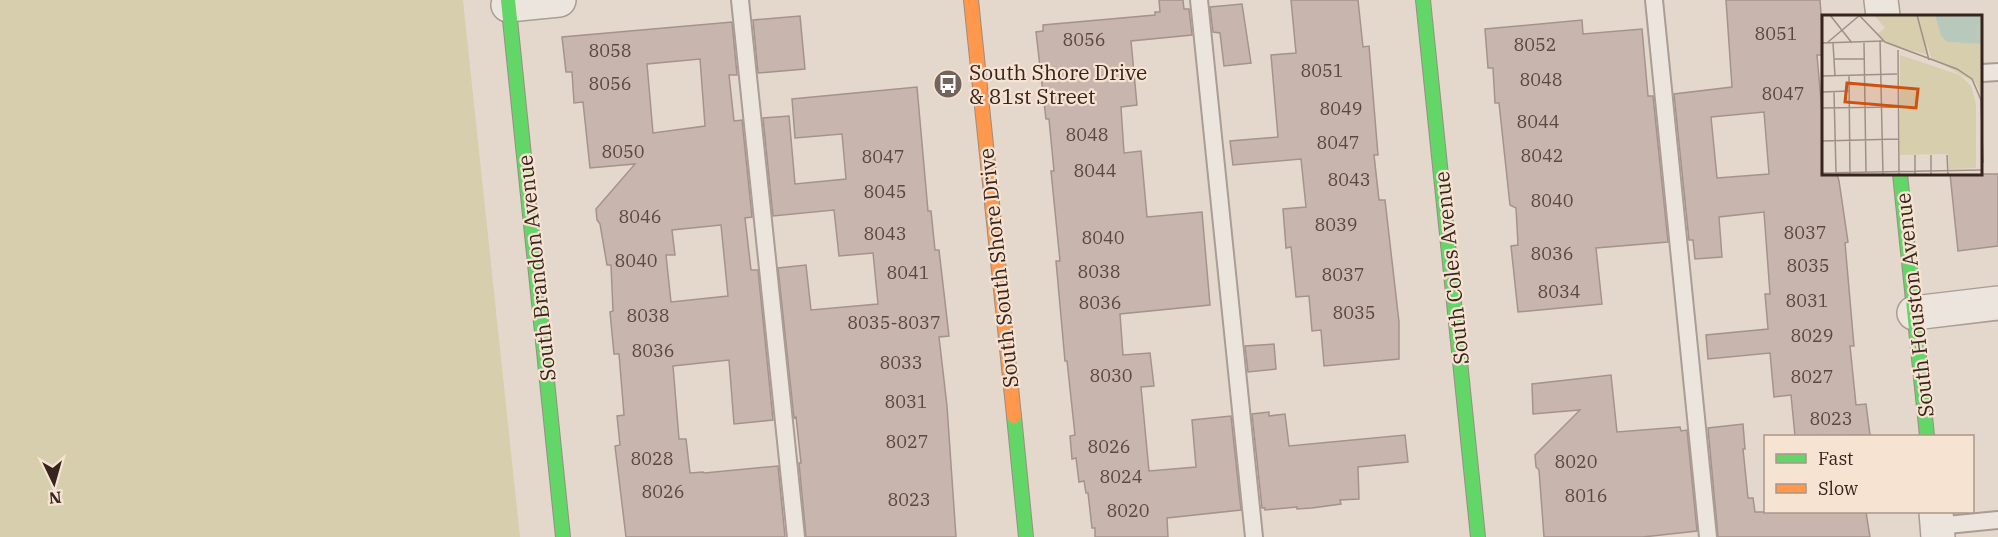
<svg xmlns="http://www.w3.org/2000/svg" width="1998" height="537" font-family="'IBM Plex Serif',serif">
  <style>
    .green { fill: #d7ceae }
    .building { fill: #c8b5ad; stroke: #a4938c; stroke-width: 1.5; fill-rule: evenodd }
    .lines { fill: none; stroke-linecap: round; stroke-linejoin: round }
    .lane-casing { stroke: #a99d95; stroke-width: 20 }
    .street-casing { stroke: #a99d95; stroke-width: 36 }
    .fast-casing { stroke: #998d85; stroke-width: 16 }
    .slow-casing { stroke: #998d85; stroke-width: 16 }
    .lane { stroke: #ece5de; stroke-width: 16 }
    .street { stroke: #ece5de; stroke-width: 33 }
    .fast { stroke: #63d668; stroke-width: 14 }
    .slow { stroke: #ff974d; stroke-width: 14 }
    .labels { text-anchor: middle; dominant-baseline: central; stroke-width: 4.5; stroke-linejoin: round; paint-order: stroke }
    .number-label { font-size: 18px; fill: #5c4842 }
    .poi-label { font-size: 21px; fill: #38241e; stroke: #f6e3d2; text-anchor: start }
    .street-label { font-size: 21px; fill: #38241e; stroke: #f6e3d2 }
    .inset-road { fill: none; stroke: #9f9086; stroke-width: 1.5 }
    .view { fill: #ce510f; fill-opacity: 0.15; stroke: #ce510f; stroke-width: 3 }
    .inset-edge { fill: none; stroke: #38241e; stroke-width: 3 }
  </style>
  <rect width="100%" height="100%" fill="#e4d8cc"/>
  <path class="green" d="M0,0H463L520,537H0Z"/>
  <path class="building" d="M1159,0H1183L1184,9H1189L1192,35L1131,41L1137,105L1121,107L1124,153L1141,151L1147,217L1202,212L1210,305L1120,314L1123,355L1150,353L1154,386L1141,387L1149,471L1196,467L1192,420L1231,416L1241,510L1167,518L1168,537H1095V528H1092L1088,493H1086L1084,481L1079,482L1076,458L1072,459L1070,436L1075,435L1067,361H1065L1056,261H1060L1051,171H1054L1049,119H1046L1036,32L1043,31V25L1155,15V12H1160Z
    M1291,0H1358L1363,47L1369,46L1378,155H1374L1379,200H1385L1399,322V359L1324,366L1321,330L1312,331L1309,296L1296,297L1291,247L1286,248L1283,209L1306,207L1301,159L1233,165L1230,141L1278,137L1271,55L1296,53Z
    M1726,0H1820L1824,55H1817L1822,112H1824V174H1837L1839,181L1848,242L1845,243L1854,346H1850L1856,405L1866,404L1870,435L1795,436L1791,395L1774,397L1770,353L1708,359L1706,335L1768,329L1765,294H1770L1764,212L1719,217L1722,257L1695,259L1693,240H1689L1674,94L1732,87ZM1764,112L1769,174L1717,178L1711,117Z
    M1242,4L1251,63L1224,66L1220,33L1213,32L1210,7Z
    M800,16L805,69L758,73L753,20Z
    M1582,20L1583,34L1642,29L1648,96H1653L1668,242L1596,248L1602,304L1518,312L1511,246L1518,245L1516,208L1510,205L1499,103H1495L1493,68H1488L1485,29Z
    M732,22L737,75H729L734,121L742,120L752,217L745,218L751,270H758L773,420L734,424L729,360L673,366L679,439H686L690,473L703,472L704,473L778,466L785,537H626L615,446L620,445L617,416L624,415L619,354H614L610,312L613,311L611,265H607L600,224L597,220L596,209L635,164L590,168L583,102L574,103L572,72H566L562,37ZM700,59L705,126L653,133L647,64ZM721,225L728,296L671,302L666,255H675L672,230Z
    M917,87L928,211H931L935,250H939L949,336L939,337L947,406L956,537H806L799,463H801L796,417L794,418L778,268L806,265L811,310L878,304L873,253L839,256L834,210L773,216L763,118L789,116L795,184L846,179L842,134L795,138L792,99Z
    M1950,174H1998V246L1958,251Z
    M1274,344L1276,369L1248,372L1245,346Z
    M1611,375L1617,432L1680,427L1681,431L1687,430L1697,531L1643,537H1544L1539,470L1536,467L1535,455L1580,410L1533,414L1532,384Z
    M1269,412V416L1285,414L1289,446L1405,435L1408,462L1358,467L1359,499L1340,500L1341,504L1312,508L1297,509V507L1265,510V508H1262L1252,414Z
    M1743,424L1745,449H1743L1748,498H1753L1755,512H1866L1870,537H1718L1708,428Z"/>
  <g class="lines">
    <g class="lane-casing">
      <path id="lane" d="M740,0L796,537
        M1199,0L1254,537
        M1654,0L1708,537
        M1982,73L1998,72
        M1937,526L1998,520"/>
    </g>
    <g class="street-casing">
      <path id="street" d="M1881,0L1883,16
        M508,5L559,0
        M1914,313L1998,303
        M1936,512L1938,537"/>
    </g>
    <g class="fast-casing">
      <path id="fast" d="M508,0L563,537
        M1423,0L1478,537
        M1900,174L1927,436
        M1014,416L1026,537"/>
    </g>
    <g class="slow-casing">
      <path id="slow" d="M971,0L1014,416"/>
    </g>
    <use href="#lane" class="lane"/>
    <use href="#street" class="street"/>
    <use href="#fast" class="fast"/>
    <use href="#slow" class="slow"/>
  </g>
  <defs>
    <g id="bus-disc" transform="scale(1.5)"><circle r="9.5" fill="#74635b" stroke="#f6e3d2"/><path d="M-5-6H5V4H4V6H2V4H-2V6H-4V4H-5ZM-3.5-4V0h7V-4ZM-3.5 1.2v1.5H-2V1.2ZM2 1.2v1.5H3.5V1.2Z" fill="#fff"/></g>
  </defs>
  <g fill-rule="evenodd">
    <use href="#bus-disc" x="948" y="84"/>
  </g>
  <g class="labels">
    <g class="number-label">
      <text x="1776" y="33">8051</text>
      <text x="1084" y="39">8056</text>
      <text x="1535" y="44">8052</text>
      <text x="610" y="50">8058</text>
      <text x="1322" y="70">8051</text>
      <text x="1541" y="79">8048</text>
      <text x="610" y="83">8056</text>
      <text x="1783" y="93">8047</text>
      <text x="1341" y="108">8049</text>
      <text x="1538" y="121">8044</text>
      <text x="1087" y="134">8048</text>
      <text x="1338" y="142">8047</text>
      <text x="623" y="151">8050</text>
      <text x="1542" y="155">8042</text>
      <text x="883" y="156">8047</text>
      <text x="1095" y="170">8044</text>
      <text x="1349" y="179">8043</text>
      <text x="885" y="191">8045</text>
      <text x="1552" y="200">8040</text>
      <text x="640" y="216">8046</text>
      <text x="1336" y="224">8039</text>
      <text x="1805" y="232">8037</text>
      <text x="885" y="233">8043</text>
      <text x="1103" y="237">8040</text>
      <text x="1552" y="253">8036</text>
      <text x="636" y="260">8040</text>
      <text x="1808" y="265">8035</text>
      <text x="1099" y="271">8038</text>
      <text x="908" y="272">8041</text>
      <text x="1343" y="274">8037</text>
      <text x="1559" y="291">8034</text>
      <text x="1807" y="300">8031</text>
      <text x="1100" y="302">8036</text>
      <text x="1354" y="312">8035</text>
      <text x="648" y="315">8038</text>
      <text x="894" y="322">8035-8037</text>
      <text x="1812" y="335">8029</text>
      <text x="653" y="350">8036</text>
      <text x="901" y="362">8033</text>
      <text x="1111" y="375">8030</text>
      <text x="1812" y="376">8027</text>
      <text x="906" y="401">8031</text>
      <text x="1831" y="418">8023</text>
      <text x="907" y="441">8027</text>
      <text x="1109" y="446">8026</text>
      <text x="652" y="458">8028</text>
      <text x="1576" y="461">8020</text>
      <text x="1121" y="476">8024</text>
      <text x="663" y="491">8026</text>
      <text x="1586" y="495">8016</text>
      <text x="909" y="499">8023</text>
      <text x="1128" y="510">8020</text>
    </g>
    <g class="poi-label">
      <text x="969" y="72">South Shore Drive<tspan x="969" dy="24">&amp; 81st Street</tspan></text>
    </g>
    <g class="street-label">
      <text transform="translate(536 268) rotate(-96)">South Brandon Avenue</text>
      <text transform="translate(998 268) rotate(-96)">South South Shore Drive</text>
      <text transform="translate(1451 268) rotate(-96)">South Coles Avenue</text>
      <text transform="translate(1914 305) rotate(-96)">South Houston Avenue</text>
    </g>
  </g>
  <g transform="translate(1822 15)">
    <rect width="160" height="160" fill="#e4d8cc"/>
    <path d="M52,0H113L119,21L125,27L160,29V83L154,68L109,43L105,28L106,40L70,30L55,19L63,13ZM78,40L138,60L149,71L154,89V153L127,154L126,139L78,140Z" fill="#d7ceae"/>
    <path d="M113,0H160V29L125,27L119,21Z" fill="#b8c8ba"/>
    <path class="inset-road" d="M8,0L30,28M37,0L63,27L135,54L150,64L159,85L161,148M95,0L107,45M58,25L61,160M6,27L38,0M0,28L61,26M11,28L13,61M42,28L44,157M76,35L77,160M12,44H43M27,60L28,160M0,61L75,59M0,77L27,76M12,77L14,158M0,93L76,92M0,126L76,124M93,140V160M109,140V160M125,140L126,160M0,158L159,155"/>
    <path class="view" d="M25,68L96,74L94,93L23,87Z"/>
    <rect width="160" height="160" class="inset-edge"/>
  </g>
  <rect x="1764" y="435" width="210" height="78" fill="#f6e3d2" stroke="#aa978a" stroke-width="1.5"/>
  <rect x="1776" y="454" width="30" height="9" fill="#63d668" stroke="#aa978a" stroke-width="1.5"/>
  <text x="1818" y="465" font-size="18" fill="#38241e">Fast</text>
  <rect x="1776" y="484" width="30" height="9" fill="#ff974d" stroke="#aa978a" stroke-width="1.5"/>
  <text x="1818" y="495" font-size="18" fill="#38241e">Slow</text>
  <g transform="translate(54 483) rotate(175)" stroke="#f6e3d2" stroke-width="4.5" paint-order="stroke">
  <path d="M0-4.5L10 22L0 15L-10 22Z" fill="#38241e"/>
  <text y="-9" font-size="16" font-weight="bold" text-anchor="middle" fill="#38241e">N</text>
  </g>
</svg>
